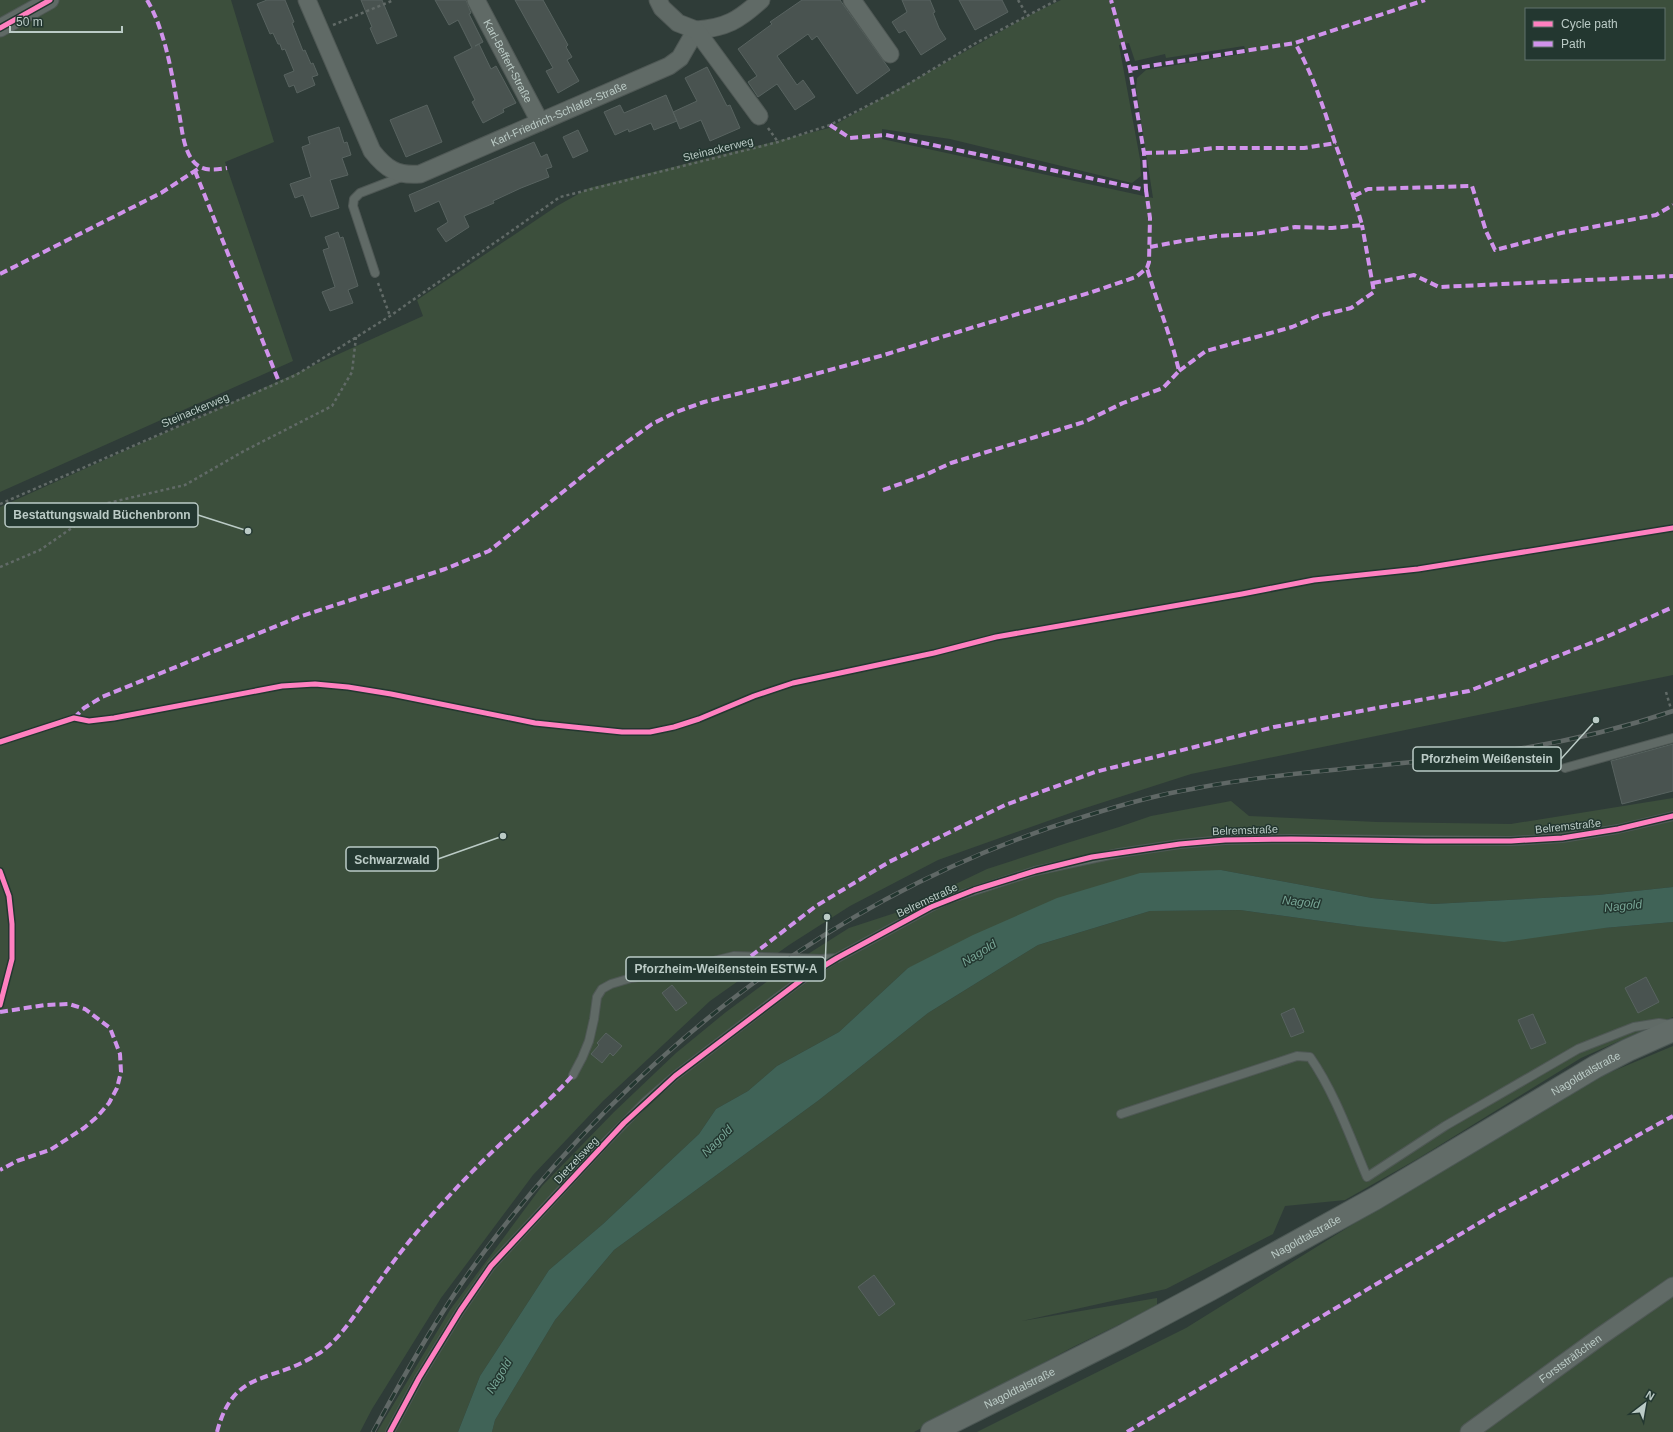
<svg xmlns="http://www.w3.org/2000/svg" width="1673" height="1432" font-family="Helvetica,sans-serif">
  <style>
    .green { fill: #3c4f3c; fill-rule: evenodd }
    .water { fill: #406357 }
    .building { fill: #495350; stroke: #586360 }
    .lines { fill: none; stroke-linecap: round; stroke-linejoin: round }
    .lane-casing { stroke: #4f5855; stroke-width: 10 }
    .street-casing { stroke: #4f5855; stroke-width: 19 }
    .primary-casing { stroke: #4d5855; stroke-width: 24 }
    .path { stroke: #616a67; stroke-width: 2.5; stroke-dasharray: 3 3; stroke-linecap: butt }
    .lane { stroke: #606a66; stroke-width: 8 }
    .street { stroke: #606a66; stroke-width: 17 }
    .primary { stroke: #626c68; stroke-width: 22 }
    .rail-casing { stroke: #606866; stroke-width: 4.5 }
    .rail { stroke: #233730; stroke-width: 3; stroke-dasharray: 9; stroke-linecap: butt }
    .quiet { stroke: #d193ec; stroke-width: 4; stroke-dasharray: 8 4; stroke-linecap: butt }
    .cycleway-casing { stroke: #233730; stroke-width: 8 }
    .cycleway { stroke: #ff80c0; stroke-width: 5 }
    .labels { text-anchor: middle; dominant-baseline: central; stroke-width: 3; stroke-linejoin: round; paint-order: stroke }
    .street-label { font-size: 11px; fill: #bbcbc6; stroke: #233730 }
    .water-label { font-size: 12px; font-style: italic; fill: #78a696; stroke: #233730 }
    .leader { fill: none; stroke: #bbcbc6; stroke-width: 1.5 }
    .callout-dot { fill: #bbcbc6; stroke: #233730; stroke-width: 1.5 }
    .callout { fill: #233730; stroke: #bbcbc6; stroke-width: 1.5 }
    .callout-label { font-size: 12px; text-anchor: middle; font-weight: bold; fill: #bbcbc6 }
  </style>
  <rect width="100%" height="100%" fill="#2f3c38"/>
  <path class="green" d="M0,0H231L274,142L225,162L293,361L0,492Z
    M1061,0H1673V675L1191,774L1076,811L938,860L850,906L789,945L710,1001L603,1101L533,1175L441,1298L372,1409L360,1432H0V507L423,316L417,300L557,206L589,188L829,128L1028,16ZM1526,9H1664V59H1526ZM1129,43L1135,61L1165,54L1166,58L1244,46L1247,53L1146,70L1137,78L1136,88L1153,198L882,139V129L950,139L1132,183L1141,176L1140,159L1119,45Z
    M1673,798V887L1598,895L1433,904L1372,898L1221,870L908,968L839,1032L777,1066L748,1091L716,1109L699,1134L603,1224L549,1270L480,1376L458,1432H377L450,1310L542,1186L614,1112L676,1053L726,1012L781,971L849,928L895,913L987,869L1067,843L1119,827L1151,816L1231,801L1249,816L1377,822L1511,824Z
    M1240,910L1357,926L1604,928L1673,922V1017L1581,1058L1419,1158L1345,1200L1285,1206L1273,1234L1166,1289L1022,1321L1157,1298V1306L1073,1347L914,1432H492L495,1420L555,1320L614,1250L819,1100L928,1013L1038,945L1150,911Z
    M1673,1046V1432H977L1186,1328L1458,1159L1580,1085Z"/>
  <path class="water" d="M1221,870L1372,898L1433,904L1598,895L1673,887V922L1604,928L1504,942L1357,926L1240,910L1150,911L1038,945L928,1013L819,1100L614,1250L555,1320L495,1420L492,1432H458L480,1376L549,1270L603,1224L699,1134L716,1109L748,1091L777,1066L839,1032L908,968L973,935L1057,898L1140,873Z"/>
  <path class="building" d="M267,0H285L294,22L292,23L303,51L305,50L311,64L313,63L318,75L312,77L315,85L297,93L294,85L289,87L284,75L294,71L285,49L282,50L280,44H278L273,33L270,34L257,4Z
    M361,0H382L397,36L377,44L370,28L372,27Z
    M435,0H466L471,13L469,14L483,42L475,46L479,44L491,69L496,66L516,103L503,109L504,112L483,123L472,102L475,100L454,57L472,48L458,20L449,25Z
    M515,0H543L568,45L566,47L572,57L567,60L579,81L558,93L546,71L553,68Z
    M802,0H840L890,70L857,94L817,36L812,40L808,34L777,56L797,85L803,80L815,97L795,110L777,84L758,97L748,82L757,76L738,49L772,24L770,22Z
    M902,0H930L935,12L933,13L939,28L946,39L921,55L905,30L899,33L892,22L907,12Z
    M959,0H1002L1008,12L975,30Z
    M707,67L727,106L730,105L740,128L710,141L701,120L680,129L673,112L697,101L685,78Z
    M666,95L677,121L654,130L651,123L629,132L628,129L615,135L604,112L620,105L624,113Z
    M427,105L442,142L406,157L390,120Z
    M339,127L344,143L347,142L351,155L342,158L348,175L330,180L339,208L311,217L303,195L295,198L290,184L311,177L302,147L310,144L308,137Z
    M578,130L588,151L573,158L563,137Z
    M534,142L541,157L547,154L552,167L546,169L549,177L521,188L493,201L494,203L464,216L469,227L446,242L437,229L448,222L439,201L415,212L409,195Z
    M338,232L340,238L343,237L358,286L348,290L353,303L330,311L322,292L335,287L323,250L329,248L325,237Z
    M1673,744V791L1622,804L1611,761Z
    M1646,977L1659,1002L1638,1013L1625,988Z
    M672,985L687,1003L676,1011L662,993Z
    M1294,1008L1304,1032L1291,1037L1281,1014Z
    M1533,1014L1546,1043L1531,1049L1518,1020Z
    M606,1033L622,1046L613,1056L610,1053L602,1063L591,1054L599,1045L597,1043Z
    M874,1275L895,1304L879,1316L858,1287Z"/>
  <g class="lines">
    <g class="lane-casing">
      <path id="lane" d="M375,273L353,206L354,199L360,193L404,176
        M1565,768L1673,738
        M573,1075L582,1058L589,1041L594,1019L597,997L602,989L611,984L631,978L664,973L734,956L821,959L837,958L931,907L949,899L1035,871L1119,853L1180,844L1225,840L1291,839L1511,841L1562,838L1618,829L1673,816
        M1121,1114L1297,1056L1310,1057C1335,1093 1350,1137 1367,1177L1445,1126L1578,1049L1634,1027L1659,1023L1672,1025
        M390,1432L419,1378L460,1311L491,1266L602,1146L646,1101L675,1076L777,998L804,978L836,958"/>
    </g>
    <g class="street-casing">
      <g id="street">
        <path id="s1" d="M307,0L372,151C386,169 397,176 420,174L669,66L680,58L696,30C726,28 739,20 761,0"/>
        <path id="s2" d="M476,0L540,122"/>
        <path d="M658,0L662,8L678,23L696,30L759,116"/>
        <path d="M852,0L890,54"/>
        <path d="M0,28L50,0"/>
        <path id="s3" d="M1469,1432L1601,1336L1673,1286"/>
      </g>
    </g>
    <g class="primary-casing">
      <g id="primary">
        <path id="s4" d="M932,1432L1123,1336L1211,1289L1376,1198L1595,1067L1628,1050L1673,1030"/>
      </g>
    </g>
    <path class="path" d="M1018,0L1027,15
      M333,25L394,0
      M768,128L778,142
      M378,283L390,316
      M0,504L296,375L390,316L560,197L778,142L830,125L900,89L976,43L1057,0
      M0,567L40,550L108,503L185,485L244,451L332,406L352,372L356,337
      M1666,692L1671,709"/>
    <use href="#lane" class="lane"/>
    <use href="#street" class="street"/>
    <use href="#primary" class="primary"/>
    <g class="rail-casing">
      <path id="rail" d="M373,1432C407,1370 442,1308 484,1252C639,1047 839,891 1086,816C1121,805 1156,795 1192,789C1290,770 1391,767 1489,753C1552,745 1614,731 1673,711"/>
    </g>
    <use href="#rail" class="rail"/>
    <path class="quiet" d="M147,0C165,30 172,74 178,108C182,125 182,147 193,161C202,172 214,170 227,168
      M1130,69L1295,43L1425,0
      M830,125L850,138L886,135L1146,190L1144,153L1130,69L1111,0
      M1144,153L1183,152L1214,148H1304L1336,143
      M195,171L279,382
      M1354,196L1368,189L1472,186L1486,231L1495,250L1561,233L1656,215L1673,205
      M1150,247L1182,241L1217,236L1255,234L1295,227L1332,228L1362,225C1354,197 1345,170 1335,143C1324,109 1313,75 1295,43
      M0,274L161,193L201,167
      M1373,283L1414,275L1439,287L1673,276
      M1179,371L1206,351L1292,327L1318,316L1351,308L1374,292L1362,225
      M883,490L925,475L951,463L1084,422L1123,403L1163,388L1179,371C1171,336 1157,303 1147,268
      M74,718L84,708L102,697L296,618L445,569L489,551L609,455L652,424L676,412L704,402L786,382L884,355L974,327L1092,292L1136,277L1147,268L1149,262L1150,218L1146,190
      M751,956L816,906L889,862L1005,805L1095,772L1274,727L1469,691L1606,637L1673,607
      M0,1012L45,1005L69,1004L85,1009L110,1028L120,1054L121,1072L117,1088L109,1103L97,1117L84,1128L50,1150L17,1161L0,1170
      M217,1432C233,1371 267,1383 311,1358C316,1355 322,1352 326,1348C344,1333 356,1313 370,1294C385,1273 400,1252 417,1232C441,1204 466,1177 492,1152C519,1126 548,1103 573,1075
      M1127,1432L1496,1213L1673,1116"/>
    <g class="cycleway-casing">
      <path id="cycleway" d="M0,28L50,0
        M0,742L74,718L89,721L114,718L282,686L315,684L348,687L391,694L535,723L622,732H650L674,727L699,719L754,696L793,683L934,653L996,637L1242,594L1314,580L1418,569L1673,528
        M0,871L9,896L12,924V959L0,1005
        M390,1432L419,1378L460,1311L491,1266L624,1123L675,1076L804,978L837,958L931,907L974,890L1035,871L1092,857L1180,844L1225,840L1291,839L1425,841H1511L1562,838L1618,829L1673,816"/>
    </g>
    <use href="#cycleway" class="cycleway"/>
  </g>
  <g class="labels">
    <g class="street-label">
      <text stroke="none"><textPath href="#s2" startOffset="69">Karl-Beffert-Straße</textPath></text>
      <text stroke="none"><textPath href="#s1" startOffset="372">Karl-Friedrich-Schlafer-Straße</textPath></text>
      <text transform="translate(718 149) rotate(-14)">Steinackerweg</text>
      <text transform="translate(195 410) rotate(-23)">Steinackerweg</text>
      <text transform="translate(1568 826) rotate(-6)">Belremstraße</text>
      <text transform="translate(1245 830) rotate(-2)">Belremstraße</text>
      <text transform="translate(927 900) rotate(-25)">Belremstraße</text>
      <text stroke="none"><textPath href="#s4" startOffset="746">Nagoldtalstraße</textPath></text>
      <text transform="translate(576 1160) rotate(-47)">Dietzelsweg</text>
      <text stroke="none"><textPath href="#s4" startOffset="422">Nagoldtalstraße</textPath></text>
      <text stroke="none"><textPath href="#s3" startOffset="125">Forststräßchen</textPath></text>
      <text stroke="none"><textPath href="#s4" startOffset="98">Nagoldtalstraße</textPath></text>
    </g>
    <g class="water-label">
      <text transform="translate(1301 902) rotate(7)">Nagold</text>
      <text transform="translate(1623 906) rotate(-6)">Nagold</text>
      <text transform="translate(979 953) rotate(-32)">Nagold</text>
      <text transform="translate(717 1141) rotate(-45)">Nagold</text>
      <text transform="translate(499 1376) rotate(-59)">Nagold</text>
    </g>
  </g>
  <path class="leader" d="M248 531L198 515M1596 720L1561 759M503 836L438 859M827 917L825 969"/>
  <g class="callout-dot">
    <circle cx="248" cy="531" r="4"/>
    <circle cx="1596" cy="720" r="4"/>
    <circle cx="503" cy="836" r="4"/>
    <circle cx="827" cy="917" r="4"/>
  </g>
  <g class="callout">
    <rect x="5" y="503" width="193" height="24" rx="4"/>
    <rect x="1413" y="747" width="148" height="24" rx="4"/>
    <rect x="346" y="847" width="92" height="24" rx="4"/>
    <rect x="626" y="957" width="199" height="24" rx="4"/>
  </g>
  <g class="callout-label">
    <text x="102" y="519">Bestattungswald Büchenbronn</text>
    <text x="1487" y="763">Pforzheim Weißenstein</text>
    <text x="392" y="864">Schwarzwald</text>
    <text x="726" y="973">Pforzheim-Weißenstein ESTW-A</text>
  </g>
  <rect x="1525" y="8" width="140" height="52" fill="#233730" stroke="#60726c"/>
  <rect x="1533" y="21" width="20" height="6" fill="#ff80c0" stroke="#60726c"/>
  <text x="1561" y="28" font-size="12" fill="#bbcbc6">Cycle path</text>
  <rect x="1533" y="41" width="20" height="6" fill="#d193ec" stroke="#60726c"/>
  <text x="1561" y="48" font-size="12" fill="#bbcbc6">Path</text>
  <g transform="translate(1645 1404) rotate(31)" stroke="#233730" stroke-width="3" paint-order="stroke">
  <path d="M0-3L7 15L0 10L-7 15Z" fill="#bbcbc6"/>
  <text y="-6" font-size="11" font-weight="bold" text-anchor="middle" fill="#bbcbc6">N</text>
  </g>
  <path d="M10 26v6h112v-6" fill="none" stroke="#bbcbc6" stroke-width="2"/>
  <text x="16" y="26" font-size="12" fill="#bbcbc6" stroke="#233730" stroke-width="3" paint-order="stroke">50 m</text>
</svg>
